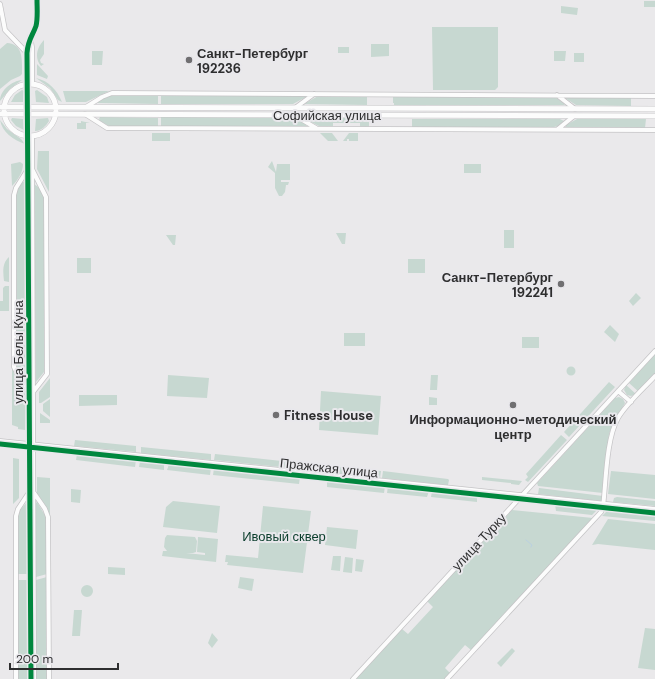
<svg xmlns="http://www.w3.org/2000/svg" width="655" height="679" font-family="'DM Sans',sans-serif">
  <style>
    .green { fill: #c7d8d1 }
    .lines { fill: none; stroke-linecap: round; stroke-linejoin: round }
    .stream { stroke: #bad0e1; stroke-width: 1 }
    .minor-casing { stroke: #c5c4c6; stroke-width: 5.5 }
    .major-casing { stroke: #c5c4c6; stroke-width: 6 }
    .minor { stroke: #fcfcfc; stroke-width: 4 }
    .major { stroke: #fcfcfc; stroke-width: 5 }
    .cycleway-casing { stroke: #e9e8ec; stroke-width: 8 }
    .cycleway { stroke: #00873e; stroke-width: 5 }
    .poi-dot { fill: #706f71; stroke: #e9e8ec; stroke-width: 1.5 }
    .labels { text-anchor: middle; dominant-baseline: central; stroke-width: 4; stroke-linejoin: round; paint-order: stroke }
    .poi-label { font-size: 13px; font-weight: bold; fill: #2e2e2f; stroke: #e9e8ec; text-anchor: start }
    .street-label { font-size: 13px; fill: #2e2e2f; stroke: #e9e8ec }
    .park-label { font-size: 13px; fill: #0a3d2b; stroke: #e9e8ec }
  </style>
  <rect width="100%" height="100%" fill="#eae9eb"/>
  <path class="green" d="M644,1H655V7H644Z
    M561,6L578,8L577,15L561,13Z
    M432,27H498V87L495,90H433Z
    M44,40V54L40,60L41,63L44,64L41,66C34,58 37,47 44,40Z
    M7,43C24,44 22,61 22,74L20,76L11,80L0,89V49Z
    M371,44H389V56L371,57Z
    M338,47H349V53H338Z
    M92,51H103L102,65H92Z
    M554,51H566L565,61H554Z
    M574,53H584V62H574Z
    M37,64L48,76L47,79L37,75Z
    M36,78C49,81 57,90 62,102L58,100L50,88Z
    M22,80L11,88L0,101C0,90 12,81 22,80Z
    M22,90L24,91L23,102H11L15,95Z
    M37,90L47,97L49,103L36,102L35,91Z
    M63,91H109L86,102H66Z
    M112,95L158,96V104L98,103V101L105,97Z
    M161,95L306,96V97L293,104H161Z
    M318,96H367V105L304,104Z
    M393,97H555L565,104L564,105H394V103H393Z
    M631,97V106L576,105L565,98Z
    M100,117L158,118V126H109L100,121L99,119Z
    M161,117L294,118L307,125L306,126H161Z
    M12,118L23,119L24,130L16,126L11,120Z
    M48,118L49,121C46,126 41,131 35,131L36,119Z
    M307,118H369V127H360V123H333V127L319,126L307,120Z
    M412,119H560L564,121L558,126L554,127H412Z
    M577,119H646L645,128L566,127V125Z
    M0,120L7,129L21,139L25,144C13,140 2,132 0,120Z
    M81,121L90,123H86V129H77V123H81Z
    M152,133H170V141H152Z
    M320,133H332L338,141H328Z
    M349,133H358V141H349V139H347V141H343Z
    M38,151H49V192L37,169Z
    M272,161L276,172L277,164H290V180H281V182H289L288,185H286L285,192L282,196H279L275,188V173L268,167Z
    M20,162L23,164C23,172 18,180 12,186L11,164Z
    M464,164H481V173H464Z
    M23,182H26L27,381L25,382L17,369V364L16,196L18,188Z
    M34,184L41,189L45,199L44,372L36,382Z
    M504,230H514V248H504Z
    M336,233H346L345,244H342Z
    M166,235H176L175,245H173Z
    M9,257V282L4,281C3,272 2,263 9,257Z
    M77,258H91V273H77Z
    M408,259H425V273H408Z
    M5,286H9V311H0V301H3V288Z
    M636,293L641,298L633,306L629,301Z
    M610,325L619,334L615,342L604,332Z
    M344,333H365V346H344Z
    M522,337H539V348H522Z
    M655,354V374L639,392L629,383Z
    M566.5 371a4.5 4.5 0 1 1 9 0a4.5 4.5 0 1 1-9 0Z
    M12,370H14L24,390L26,396L25,430L18,429V427L12,425Z
    M168,375L209,378L207,398L167,396Z
    M431,375H438L437,390H430Z
    M50,378V397L41,403H39V392Z
    M609,382L615,387L569,437L564,432Z
    M626,385L636,394L631,396L627,395L624,390Z
    M321,391L381,396L378,435L319,430Z
    M79,395H117V405L79,406Z
    M429,397L437,398V405H429Z
    M619,397L623,399L625,403L613,424L609,434L603,493L538,486L537,483L615,398Z
    M50,399V417L43,411V404Z
    M40,413L50,420V423H40Z
    M561,435L567,440L528,482L525,480L528,477L526,474Z
    M75,440L136,446V452L74,446Z
    M141,447L211,454V460L141,453Z
    M77,454L136,460L135,467L76,460Z
    M215,454L291,462L290,468L214,460Z
    M13,458L19,459V498L13,504Z
    M140,461L164,463V470L139,467Z
    M304,463L317,464V467L330,469L331,466L381,471L380,478L305,470V468H303Z
    M169,464L211,468L210,475L167,470Z
    M214,468L300,477L299,484L213,475Z
    M383,471L448,479L449,480L448,485L382,478Z
    M611,471L655,475V499L608,494Z
    M37,477L50,478V515L37,494Z
    M482,477L522,481L519,485L511,484V483L482,480Z
    M327,480L385,486L384,493L327,487Z
    M388,486L429,491L427,497L387,493Z
    M539,488L603,496L602,500L600,501L538,494Z
    M71,489L81,490L80,503L71,502Z
    M432,491L477,496V502L431,497Z
    M617,497L655,501V506L613,502L614,498Z
    M173,501L220,506L217,533L163,527L166,507Z
    M27,502L28,574H17V519L20,510Z
    M37,502L46,517L47,574L36,577V503Z
    M555,504L598,509L592,515L556,511Z
    M263,506L311,511L303,573L227,565L228,562H225L226,555L258,558Z
    M512,510L593,518L471,650L465,645L445,668L450,673L444,679H355L402,629L408,634L433,607L427,601Z
    M612,510L655,514V521L602,516L607,511H611Z
    M608,519L655,524V550L598,544L592,545Z
    M327,527L358,530L356,549L325,545Z
    M167,535L195,537L197,541L196,552L193,553H186L205,555V553L197,552L198,537L218,539L216,562L162,556L163,551H167L164,547L165,538Z
    M333,556H341L340,571L331,570Z
    M345,557L353,558L352,573L343,572Z
    M356,559L364,560L362,572L355,571Z
    M108,567L125,568V575L108,574Z
    M47,577V679H36V580Z
    M240,577L254,579L252,591L238,588Z
    M17,580H28V679H18Z
    M81 591a6 6 0 1 1 12 0a6 6 0 1 1-12 0Z
    M74,610H82L80,636H72Z
    M645,628L655,629V670L638,668Z
    M212,633L218,640L212,648L208,643Z
    M512,648L515,651L501,667L497,663Z"/>
  <g class="lines">
    <path class="stream" d="M526,540L532,545L531,547"/>
    <g class="minor-casing">
      <path id="minor" d="M0,4L5,30L27,53
        M30,37L32,47V84
        M557,95L575,109
        M86,107L102,97L112,93L655,96
        M295,108L314,94
        M85,114L107,128L655,130
        M294,115L316,128
        M558,129L574,116
        M32,137L34,679
        M28,169L16,188L14,195V367L18,375L29,393
        M32,169L46,197L47,374L33,392
        M618,391L631,402
        M0,441L655,509
        M0,444L655,513
        M34,493L45,509L48,517L49,679
        M16,679V516L18,509L30,491
        M31,679L27,53C28,39 32,37 36,26C38,18 37,8 37,0
        M353,679L655,351
        M447,679L601,512L603,507C606,483 606,439 618,418C626,404 643,389 655,376"/>
    </g>
    <g class="major-casing">
      <path id="major" d="M4 110a26 26 0 1 1 52 0a26 26 0 1 1-52 0Z
        M0,107L655,109
        M0,114L655,116"/>
    </g>
    <use href="#minor" class="minor"/>
    <use href="#major" class="major"/>
    <g class="cycleway-casing">
      <path id="cycleway" d="M0,444L655,513
        M31,679L27,53C28,39 32,37 36,26C38,18 37,8 37,0"/>
    </g>
    <use href="#cycleway" class="cycleway"/>
  </g>
  <g class="poi-dot">
    <circle cx="189" cy="60" r="4"/>
    <circle cx="561" cy="284" r="4"/>
    <circle cx="513" cy="405" r="4"/>
    <circle cx="276" cy="415" r="4"/>
  </g>
  <g class="labels">
    <g class="poi-label">
      <text x="197" y="53">Санкт-Петербург<tspan x="197" dy="15">192236</tspan></text>
      <text x="553" y="277" text-anchor="end">Санкт-Петербург<tspan x="553" dy="15">192241</tspan></text>
      <text x="284" y="415">Fitness House</text>
      <text x="513" y="419" text-anchor="middle">Информационно-методический<tspan x="513" dy="15">центр</tspan></text>
    </g>
    <g class="street-label">
      <text x="327" y="115">Софийская улица</text>
      <text transform="translate(18 352) rotate(-90)">улица Белы Куна</text>
      <text transform="translate(329 468) rotate(6)">Пражская улица</text>
      <text transform="translate(479 542) rotate(-47)">улица Турку</text>
    </g>
    <g class="park-label">
      <text x="284" y="536">Ивовый сквер</text>
    </g>
  </g>
  <path d="M10 663v6h108v-6" fill="none" stroke="#2e2e2f" stroke-width="2"/>
  <text x="16" y="663" font-size="12" fill="#2e2e2f" stroke="#e9e8ec" stroke-width="3" paint-order="stroke">200 m</text>
</svg>
